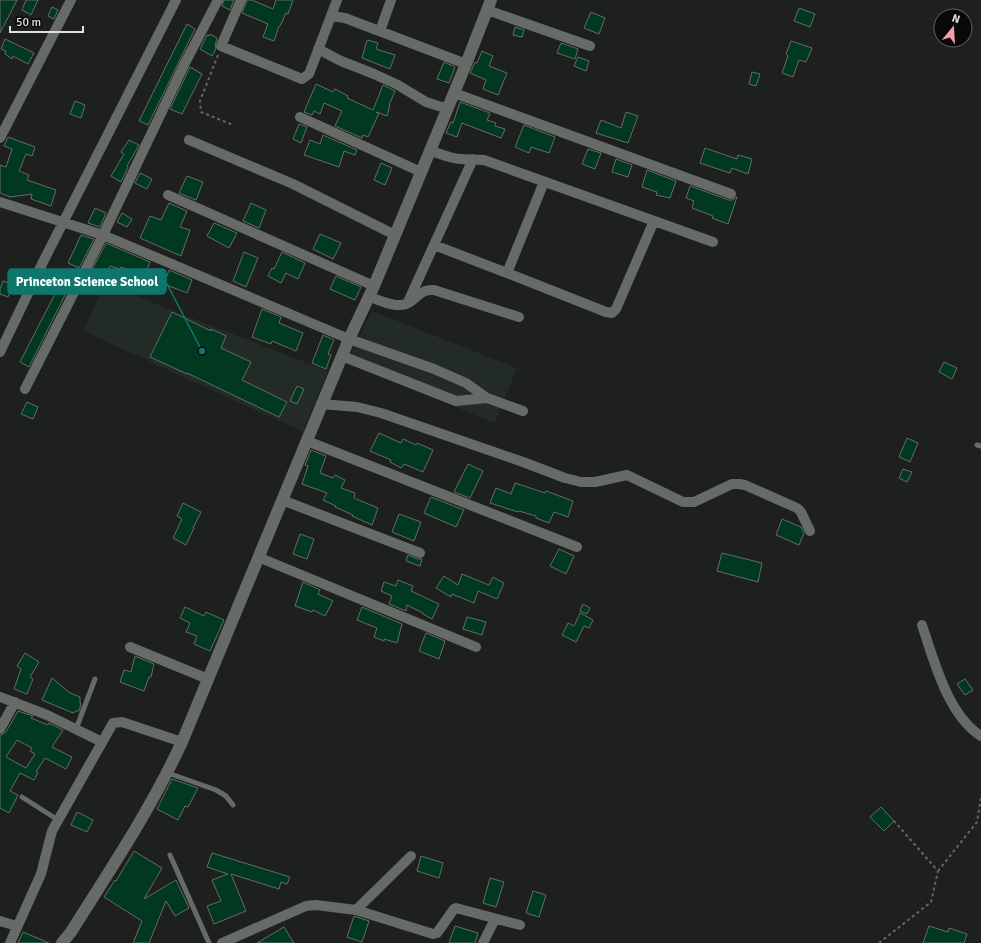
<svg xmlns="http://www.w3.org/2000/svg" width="981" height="943" font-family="Signika,sans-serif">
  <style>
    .built { fill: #222b25 }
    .building { fill: #00391f; stroke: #676b68; fill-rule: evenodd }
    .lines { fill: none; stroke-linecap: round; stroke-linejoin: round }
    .path { stroke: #646765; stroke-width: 2; stroke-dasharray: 3 3; stroke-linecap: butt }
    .service { stroke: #676b68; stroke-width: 5 }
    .minor { stroke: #676b68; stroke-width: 10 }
    .tertiary { stroke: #676b68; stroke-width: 12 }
    .leader { fill: none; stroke: #0f766e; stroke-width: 1.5 }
    .callout-dot { fill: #0f766e; stroke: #080908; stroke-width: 1.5 }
    .callout { fill: #0f766e; stroke: #0f766e; stroke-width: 1.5 }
    .callout-label { font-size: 13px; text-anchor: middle; font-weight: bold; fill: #fff }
  </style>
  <rect width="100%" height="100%" fill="#1d201e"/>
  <path class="built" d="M105,284L328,371L303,432L83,331Z
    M372,311L517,368L495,423L346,363Z"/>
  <path class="building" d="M0,0H17L0,33Z
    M26,0H38L31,15L22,10Z
    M224,0H234L230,10L222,6Z
    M247,0H252L273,9L276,0H293L288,14L286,13L280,26H279L274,41L263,37L268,24L242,13Z
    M52,7L58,10L54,19L48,16Z
    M799,8L815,14L810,27L794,21Z
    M591,12L605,18L599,34L584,28Z
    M187,24L195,29L148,125L139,121Z
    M515,27L524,30L522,37L513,35Z
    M210,34L217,38L215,46L216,49L212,56L200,49L207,35L209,36Z
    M5,39L34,53L28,64L13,56L12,59L5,54L6,51L1,49Z
    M367,40L378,43L376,49L395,55L390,69L362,58Z
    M791,41L812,48L806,62L799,60L793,77L782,73L788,56L786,54Z
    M561,43L578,49L575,59L557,53Z
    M482,51L493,56L489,66L507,73L498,95L483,89L486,80L470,73L475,62L477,63Z
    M578,57L589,61L586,71L574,66Z
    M444,62L455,67L449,83L437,79Z
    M190,67L202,74L182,114L170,109Z
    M752,72L760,74L756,86L749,84Z
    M316,84L333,92L335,89L348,96L347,98L373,110L383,85L395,91L389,105H390L387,116L376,112L379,113L368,137L363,135L362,138L335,126L342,111L324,103L320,114L314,111L312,115L304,112Z
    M75,101L85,105L81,118L70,114Z
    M460,102L490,113L487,120L496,123L495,126L505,129L501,138L462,123L457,137L446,133L451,122L453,123Z
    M626,112L638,116L628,143L596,133L601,120L621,128Z
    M299,124L307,127L301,143L293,139Z
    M524,125L555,137L549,153L531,147L529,153L515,147Z
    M323,135L357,150L355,155L344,151L339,167L304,155L310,140L320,144Z
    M8,137L35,147L32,156L26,154L19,171L29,175L27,180L56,190L51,206L31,199L32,194L10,197L0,193V165L6,167L12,149L4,146Z
    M129,140L139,145L127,166L128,167L121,182L111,176L124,154L121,152Z
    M705,148L737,159L738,155L752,159L748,174L732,168L730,173L700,163Z
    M588,149L601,153L595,169L582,164Z
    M616,159L632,165L628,177L612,172Z
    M381,163L392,168L385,185L374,180Z
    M647,170L676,181L670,198L656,195L657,192L642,187Z
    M140,173L152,179L147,189L135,183Z
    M187,176L203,182L196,200L179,193Z
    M690,186L729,200H732L737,197L728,224L712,218L713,216L692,208L694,201L686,198Z
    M169,203L187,211L180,227L190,230L181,256L140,238L150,216L161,220Z
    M251,203L266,210L259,228L243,221Z
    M95,208L106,213L100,227L88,223Z
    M122,213L132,219L127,227L117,222Z
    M214,223L237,233L229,248L207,236Z
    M320,234L341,243L333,259L313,249Z
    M81,235L94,239L79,268L68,263Z
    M106,243L150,262L145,275L121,267L120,269L110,266L104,278L91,272Z
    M244,252L258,258L246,287L233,281Z
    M282,252L305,263L298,279L286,273L281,283L268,276L272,268L274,269Z
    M169,270L192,280L187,293L164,284Z
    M336,276L361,287L355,300L330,289Z
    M3,281L13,284L8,297L0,294V289Z
    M60,284L68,289L29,367L20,362Z
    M262,309L281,317L279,323L303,333L296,351L272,341L271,344L252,337Z
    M172,312L211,331V329L226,336L221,348L251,362L242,380L287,402L279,417L187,373V374L150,357Z
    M323,335L334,340L328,354L331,355L326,369L312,363Z
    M944,362L957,368L952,379L939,372Z
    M297,386L304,389L297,404L290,401Z
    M27,402L38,407L33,419L21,414Z
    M379,433L401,443L403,439L416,445L417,443L433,450L423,472L404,464L401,468L390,462L391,460L370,451Z
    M907,438L918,443L910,462L899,457Z
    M311,450L326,456L320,473L333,478L335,475L345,480L341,488L355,493L354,498L378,508L372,525L352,516L353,515L335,507L336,506L323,500L327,493L302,484L308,466L305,465Z
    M468,464L483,471L470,498L454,492Z
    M903,469L912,472L907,482L899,478Z
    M515,483L545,493L546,491L573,501L568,517L554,512L549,523L536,518V516L519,511L518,512L490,503L496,488L511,494Z
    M431,497L464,510L456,527L424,513Z
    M183,503L201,512L193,528H194L186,545L173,538L182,519L177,516Z
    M399,514L421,522L414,541L392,532Z
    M782,519L801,527L804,533L799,545L776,535Z
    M300,534L314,539L307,559L293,554Z
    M559,549L574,556L566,574L550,566Z
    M722,553L762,563L758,582L717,571Z
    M408,555L418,559H422L420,566L406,561Z
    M462,574L489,585L493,577L504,583L497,599L478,591L474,603L452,594L451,597L436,588L444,576L458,585Z
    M398,580L413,586L411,591L439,604L432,619L423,614V613L407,605L406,611L389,604L392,596L381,591L384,582L396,586Z
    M303,582L320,590L318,594L333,601L325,616L313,610L312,612L295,606Z
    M583,604L590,608L587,614L580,611Z
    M185,607L204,616L206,612L224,620L210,651L194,644L197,636L186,632L190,623L180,618Z
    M362,607L402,624L397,643L384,639V641L374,637L377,628L357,620Z
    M580,613L593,620L589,628L584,626L576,642L562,635L568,623L574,626Z
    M467,617L486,622L482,635L463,629Z
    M426,633L445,641L439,659L419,651Z
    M25,653L39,662L30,677L33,679L27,694L14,689L21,669L17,666Z
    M135,656L154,664L151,677H149L144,691L120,682L124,670L131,672Z
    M52,678L70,693L80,697V703L81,704L79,711H76L73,713L42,700Z
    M965,679L973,690L965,695L957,684Z
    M18,711L33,716L31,718L48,725L49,723L63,730L52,747L72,757L66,769L45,758L36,772L38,773L34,780L20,773L10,791L18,795L9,813L0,808V736L6,732ZM17,740L32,748L30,751L35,754L26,768L6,757Z
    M172,779L198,788L188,807L185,806L178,820L157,809Z
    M881,807L894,821L884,831L870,817Z
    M77,812L93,820L87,832L71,825Z
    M134,851L162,868L144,899L176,880L189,908L175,916L166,901L149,943H133L142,921L104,897L115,880L116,881Z
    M212,853L290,877L287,884L281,882L279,889L231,874L246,911L214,924L207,906L221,901L212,880L228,874L207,867Z
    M421,856L443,863L439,878L417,871Z
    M490,878L504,882L496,907L483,903Z
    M533,891L546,895L539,917L526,913Z
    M354,916L369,921L362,942L347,937Z
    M455,926L478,933L475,943H449Z
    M929,926L948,932L949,928L967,934L964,943H923Z
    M284,927L294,943H257Z
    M23,932L49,943H18Z"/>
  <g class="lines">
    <path class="path" d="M218,55L200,101L201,112L233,125
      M938,871L977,822L981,797
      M879,943L931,902L938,871L894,821"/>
    <path class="service" d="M977,445L981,446
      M76,729L95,679
      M168,773L216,790L226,796L233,805
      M22,797L58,820
      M170,855L209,943"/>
    <path class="minor" d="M241,0L221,46L302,79L309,74L331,16L345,18L466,64
      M487,10L590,46
      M331,16L337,0
      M380,31L391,0
      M318,49L341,61L374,74L398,85L426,102L448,109
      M454,93L731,194
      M300,117L421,172
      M0,138L71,0
      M189,140L293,184L395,235
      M431,151C441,154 451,159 462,159C469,160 476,159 484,160L713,242
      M544,182L507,273L606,312L612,313L616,309L654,221
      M168,195L374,286
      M0,202L103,235L349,339L434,369L466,383L487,398L523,411
      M434,245L507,273
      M369,297C380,300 395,308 406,304C417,300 419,289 434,290L519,317
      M408,302L473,159
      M0,352L43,262L176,0
      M342,356L456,401L487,398
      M25,389L103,235L185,63L218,0
      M321,404L357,407L381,413L523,462L565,478L581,482H595L627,475L683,502H694L732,484H739L745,485L797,508L801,512L810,531
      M307,441L577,547
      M282,500L420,553
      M258,557L476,647
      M922,625C934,661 948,715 981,736
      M130,647L208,679
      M0,697L47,715L102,742
      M0,729L15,702
      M356,910L411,856
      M0,921L17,926
      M10,943L41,874L52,831L113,723L122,722L182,742
      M222,943L306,906L316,905L356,910L433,934L437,933L454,909L456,908L520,925
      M483,943L495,919"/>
    <path class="tertiary" d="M62,943L71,932C110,870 151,809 182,742L349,339L374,286L466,64L491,0"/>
  </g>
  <path class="leader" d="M202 351L166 282"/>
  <circle class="callout-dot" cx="202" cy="351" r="4"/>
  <rect class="callout" x="8" y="269" width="158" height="25" rx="4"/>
  <g class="callout-label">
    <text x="87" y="286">Princeton Science School</text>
  </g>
  <g transform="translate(953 28) rotate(18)"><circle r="19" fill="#080908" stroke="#5e5f5e"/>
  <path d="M0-3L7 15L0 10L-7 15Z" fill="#f39aab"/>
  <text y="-6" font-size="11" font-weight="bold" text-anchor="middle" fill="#dfe1df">N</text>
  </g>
  <path d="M10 26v6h73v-6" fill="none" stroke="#dfe1df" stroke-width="2"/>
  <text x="16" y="26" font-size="12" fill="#dfe1df" stroke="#080908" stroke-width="3" paint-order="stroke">50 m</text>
</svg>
